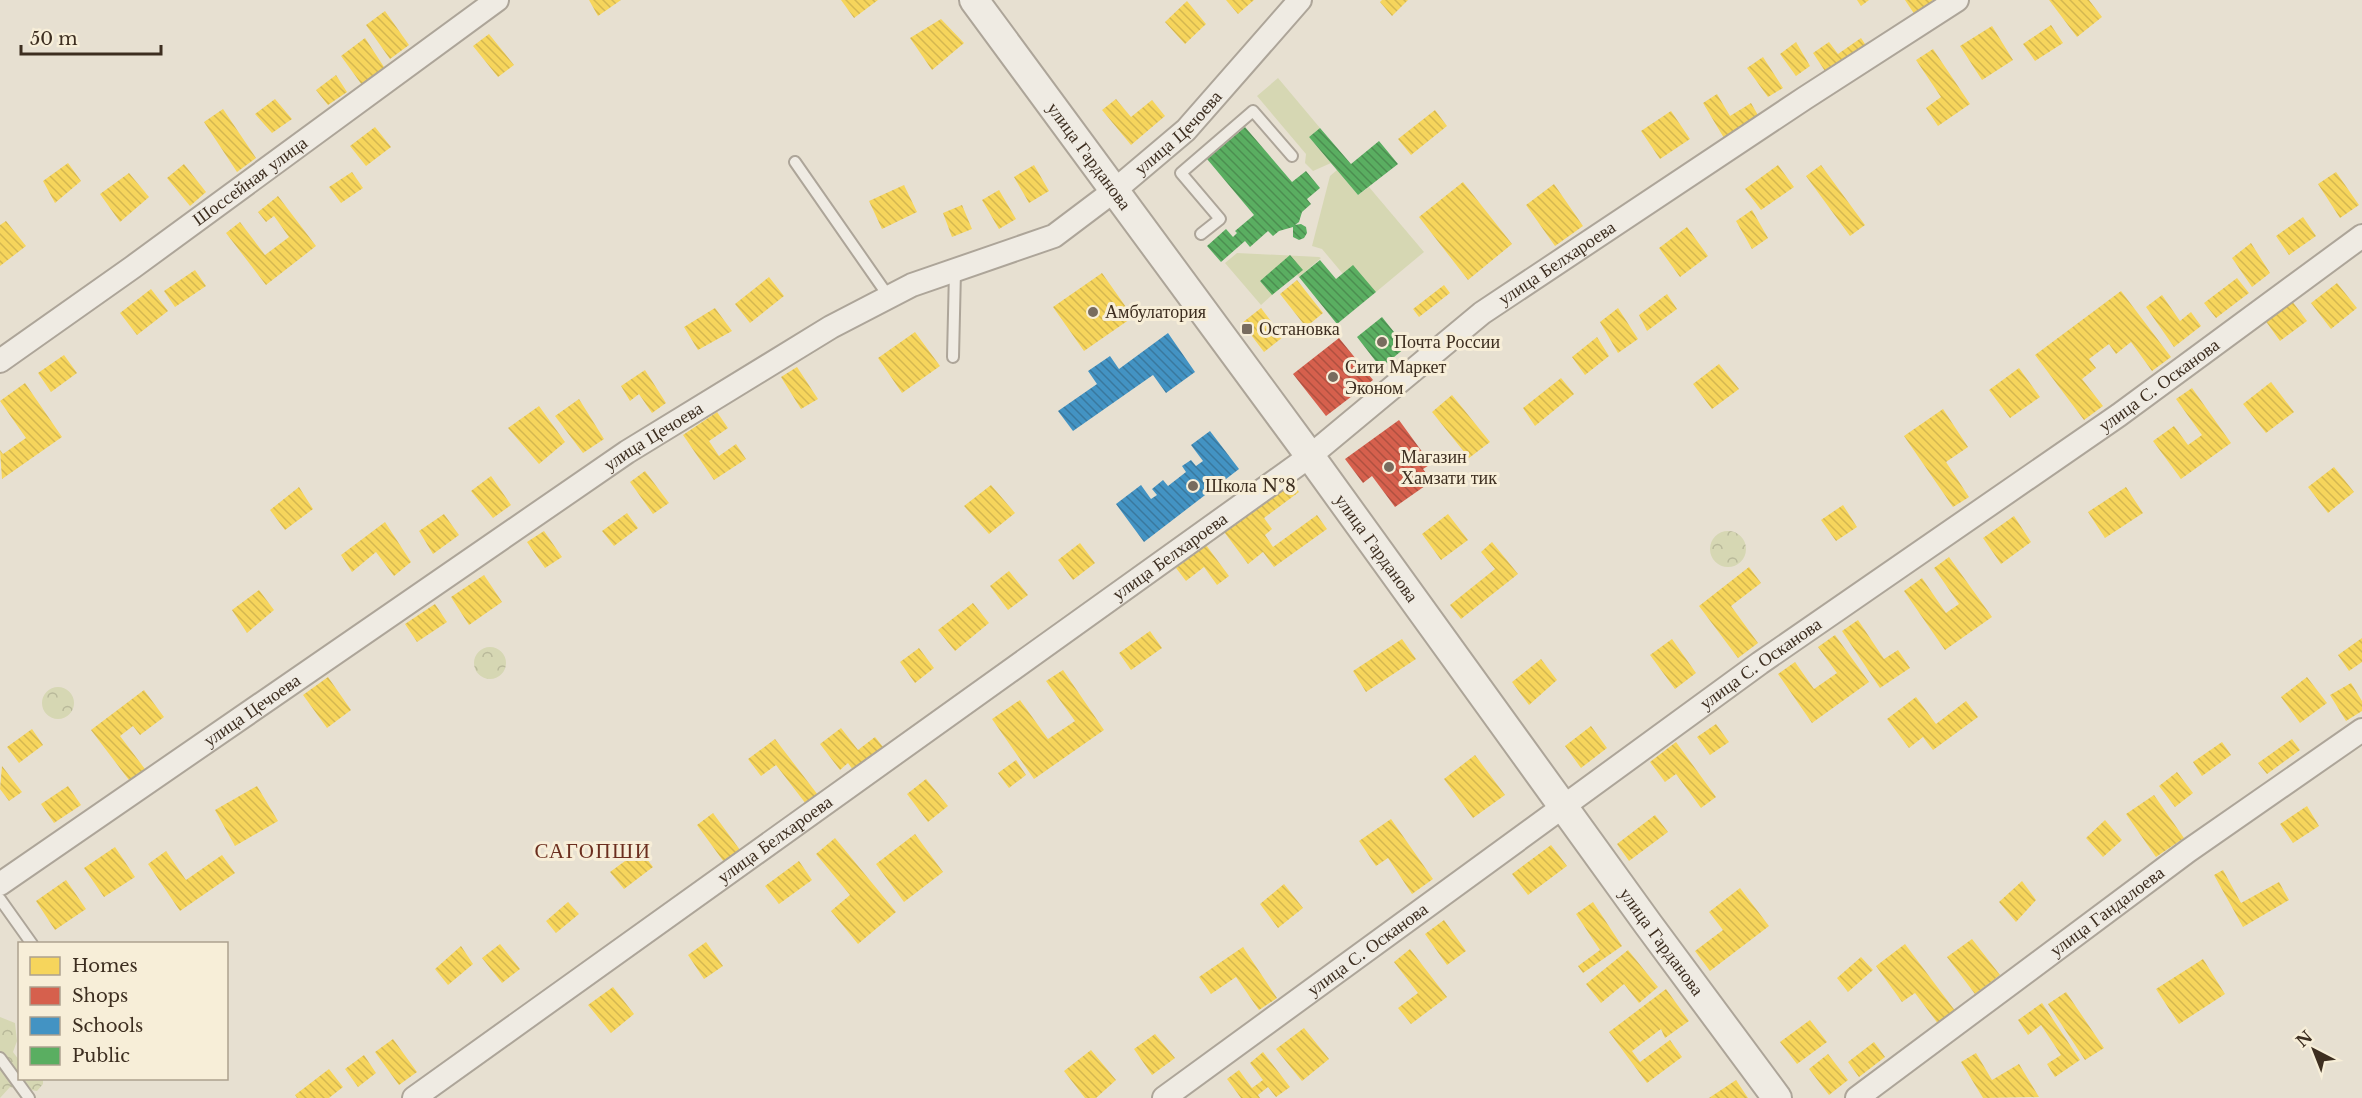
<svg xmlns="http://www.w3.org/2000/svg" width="2362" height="1098" font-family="'Libre Baskerville',serif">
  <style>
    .green { fill: #d6d7b3 }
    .forest { fill: url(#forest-crowns) }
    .homes { fill: url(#homes-back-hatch) }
    .shops { fill: url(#shops-back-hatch) }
    .schools { fill: url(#schools-back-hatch) }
    .public { fill: url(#public-back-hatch) }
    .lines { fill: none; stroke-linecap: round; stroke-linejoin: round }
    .service-casing { stroke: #ada599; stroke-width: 14 }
    .minor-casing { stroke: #ada599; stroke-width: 26 }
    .tertiary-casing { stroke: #ada599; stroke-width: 32 }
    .service { stroke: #efebe3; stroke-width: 10 }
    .minor { stroke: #efebe3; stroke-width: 22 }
    .tertiary { stroke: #efebe3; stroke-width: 28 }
    .poi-dot { fill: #786c5e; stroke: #f7eed8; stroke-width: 2 }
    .labels { text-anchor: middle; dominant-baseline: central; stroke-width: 6; stroke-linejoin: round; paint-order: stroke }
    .street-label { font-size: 18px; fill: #3d2e20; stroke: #f7eed8 }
    .poi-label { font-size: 18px; fill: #3d2e20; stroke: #f7eed8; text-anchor: start }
    .quarter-label { font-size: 21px; letter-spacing: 1.5px; fill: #6b2e1e; stroke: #f7eed8 }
  </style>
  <defs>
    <pattern id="forest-crowns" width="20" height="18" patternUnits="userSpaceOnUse" patternTransform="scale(1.5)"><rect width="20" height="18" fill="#d6d7b3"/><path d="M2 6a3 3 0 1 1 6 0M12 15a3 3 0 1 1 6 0" fill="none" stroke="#b9b99a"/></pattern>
    <pattern id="homes-back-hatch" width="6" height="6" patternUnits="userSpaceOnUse" patternTransform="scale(1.5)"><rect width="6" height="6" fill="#f6d55c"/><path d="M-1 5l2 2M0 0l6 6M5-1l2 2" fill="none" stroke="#d4b750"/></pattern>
    <pattern id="shops-back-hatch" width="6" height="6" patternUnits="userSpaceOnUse" patternTransform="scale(1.5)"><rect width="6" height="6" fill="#d6604d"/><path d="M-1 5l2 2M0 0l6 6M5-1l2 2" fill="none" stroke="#af5040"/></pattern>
    <pattern id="schools-back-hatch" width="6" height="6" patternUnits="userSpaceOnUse" patternTransform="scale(1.5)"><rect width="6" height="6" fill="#4393c3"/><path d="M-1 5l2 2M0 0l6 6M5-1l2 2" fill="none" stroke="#39789e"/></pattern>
    <pattern id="public-back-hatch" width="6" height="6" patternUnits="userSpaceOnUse" patternTransform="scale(1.5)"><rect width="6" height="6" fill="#5aae61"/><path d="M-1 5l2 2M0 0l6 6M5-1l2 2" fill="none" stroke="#4c8e50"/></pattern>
  </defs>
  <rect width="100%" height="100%" fill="#e7e0d1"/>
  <path class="green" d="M1278,78L1320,128L1309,137L1331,163L1313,171L1305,163L1306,154L1257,96Z
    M1337,170L1358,195L1369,187L1424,252L1376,292L1343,274L1322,249L1312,246L1330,176Z
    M1237,253L1319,257L1321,258L1299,277L1297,275L1302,270L1290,256L1260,281L1272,295L1261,305L1225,263Z"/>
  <path class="forest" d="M1710 549a18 18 0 1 1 36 0a18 18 0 1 1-36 0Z
    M474 663a16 16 0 1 1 32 0a16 16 0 1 1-32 0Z
    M42 703a16 16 0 1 1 32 0a16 16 0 1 1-32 0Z
    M0,1017L15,1023L17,1041L13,1052L19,1060L20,1078L43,1079V1084L37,1091L10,1087L0,1098Z"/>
  <path class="homes" d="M589,0H621L598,16Z
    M841,0H878L854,18Z
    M1226,0H1254L1238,14Z
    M1382,0H1408L1392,16L1380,2Z
    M1857,0H1869L1861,6Z
    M1905,0H1932L1935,5L1917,18Z
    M2049,0H2089L2102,17L2077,37Z
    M1187,1L1206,24L1185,44L1165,22Z
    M385,11L409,45L390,59L366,25Z
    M941,19L964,43L932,70L910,38Z
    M2051,25L2063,43L2035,61L2023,44Z
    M1992,26L2013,60L1982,80L1960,46Z
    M489,34L514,65L498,77L473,46Z
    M365,38L384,67L362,85L341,56Z
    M1861,38L1869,50L1829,77L1813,53L1829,42L1838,54Z
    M1796,42L1810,66L1796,76L1780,54Z
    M1933,49L1970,104L1938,126L1926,108L1941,97L1916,60Z
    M1763,57L1783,88L1768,97L1747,68Z
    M336,75L347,92L328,105L316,90Z
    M1717,94L1730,116L1751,103L1759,117L1724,138L1703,103Z
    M275,99L292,119L272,133L255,114Z
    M1116,99L1131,117L1152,100L1165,116L1131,145L1102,110Z
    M223,109L256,158L237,172L204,122Z
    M1435,110L1447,126L1411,155L1398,139Z
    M1671,111L1690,139L1660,159L1641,131Z
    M375,127L391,147L366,166L350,146Z
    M68,163L81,181L55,203L43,181Z
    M184,164L206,192L190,206L167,178Z
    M1034,165L1049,191L1029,203L1014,177Z
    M1778,165L1794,187L1761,210L1745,189Z
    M1821,165L1865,225L1850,236L1806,176Z
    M352,172L363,188L341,203L329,187Z
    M2336,172L2359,205L2340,218L2318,184Z
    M129,173L149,197L120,222L100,194Z
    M1463,182L1512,244L1468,280L1419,217Z
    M1554,184L1583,226L1555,246L1526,205Z
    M904,185L917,212L882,229L869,201Z
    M999,190L1016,219L999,229L982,200Z
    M278,196L316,246L266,285L226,233L240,222L265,255L289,237L274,216L266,222L258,212Z
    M962,205L972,229L952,237L943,213Z
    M1752,210L1768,238L1752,249L1736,221Z
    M2303,217L2316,236L2289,255L2276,236Z
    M6,221L26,246L0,266V225Z
    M1687,227L1708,256L1680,277L1659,248Z
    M2251,243L2270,273L2252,287L2232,258Z
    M195,270L206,286L175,307L164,291Z
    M1102,273L1133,317L1084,351L1053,307Z
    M769,277L784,296L750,323L735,304Z
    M2237,278L2249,293L2216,318L2204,303Z
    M1297,280L1323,313L1306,327L1280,294Z
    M2337,283L2357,308L2331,329L2311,303Z
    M1444,285L1450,293L1419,317L1413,309Z
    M151,289L168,311L137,335L120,313Z
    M2121,291L2171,357L2152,371L2131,342L2116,354L2109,344L2089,359L2096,368L2082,379L2103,406L2084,420L2035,355Z
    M1667,294L1677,309L1647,331L1639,315Z
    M2162,295L2180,321L2191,312L2201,326L2174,347L2146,307Z
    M2292,301L2307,321L2280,341L2265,320Z
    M715,308L732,331L698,350L684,327Z
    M1261,308L1283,337L1264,352L1242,323Z
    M1618,308L1638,339L1618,353L1600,322Z
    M915,332L940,366L902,393L878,358Z
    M1597,337L1609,356L1585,375L1572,357Z
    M64,355L77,373L51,392L38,373Z
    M1719,364L1739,389L1712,409L1693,384Z
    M797,367L818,399L801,409L781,377Z
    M2019,368L2040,397L2010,418L1989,390Z
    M645,370L666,403L652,413L639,394L630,401L621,386Z
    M1561,378L1574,394L1535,426L1523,408Z
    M2271,382L2294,412L2266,433L2243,404Z
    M25,383L62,437L2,479L0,450L3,454L26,438L0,401Z
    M2192,388L2231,443L2181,479L2153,441L2174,426L2188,445L2202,435L2176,399Z
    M1452,395L1490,442L1469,458L1432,412Z
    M579,399L604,439L583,453L555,416Z
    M539,406L565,442L539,464L508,428Z
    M1943,409L1968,447L1946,462L1969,497L1953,507L1904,436Z
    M717,412L728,428L709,441L719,456L736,444L746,459L714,480L683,435Z
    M2334,467L2354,492L2328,513L2308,487Z
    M645,471L669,503L653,514L630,482Z
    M491,476L511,505L493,518L471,491Z
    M1290,480L1299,492L1264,518L1272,529L1265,535L1273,547L1317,515L1327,529L1274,567L1263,552L1248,564L1222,529Z
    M991,485L1015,513L989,534L964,506Z
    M299,487L313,509L285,530L270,510Z
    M2126,487L2143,513L2105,538L2088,512Z
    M1843,505L1857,527L1836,541L1821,520Z
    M627,513L638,528L614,546L602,531Z
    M444,514L459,535L433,554L419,531Z
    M1448,514L1468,540L1441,560L1422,534Z
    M2014,516L2031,542L2001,564L1983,538Z
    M385,522L411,562L394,576L376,552L352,572L341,555Z
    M544,531L562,557L545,568L527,542Z
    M1492,542L1518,574L1461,619L1450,605L1495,569L1481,552Z
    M1080,543L1095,563L1073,580L1058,560Z
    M1206,545L1229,576L1217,585L1204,567L1186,581L1176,568Z
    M1949,557L1992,617L1945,650L1904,591L1922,578L1946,613L1959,604L1934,568Z
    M1749,567L1761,583L1731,606L1758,643L1738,658L1699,606Z
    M1009,571L1028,595L1008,610L990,586Z
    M484,575L502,602L469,625L451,597Z
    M259,590L274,610L247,633L232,610Z
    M973,603L989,623L955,651L938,630Z
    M435,604L447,622L417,642L405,624Z
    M1858,620L1884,659L1898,650L1910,668L1880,688L1842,631Z
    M1150,631L1162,648L1131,670L1119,653Z
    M1835,635L1869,682L1812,723L1778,674L1795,662L1814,689L1837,673L1818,647Z
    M2362,638V662L2349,671L2338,655Z
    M1402,639L1416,659L1366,692L1353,671Z
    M1672,639L1696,673L1675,689L1650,655Z
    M919,648L934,668L915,683L900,662Z
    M1541,659L1557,680L1529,705L1512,682Z
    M1063,670L1104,730L1034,779L992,719L1020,700L1048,739L1075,721L1046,681Z
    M328,677L351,710L327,728L303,695Z
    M2307,677L2327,703L2300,723L2281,697Z
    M2351,683L2362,701V711L2346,721L2330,695Z
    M144,690L164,717L140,735L133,726L120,736L148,773L132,784L91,730Z
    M1916,697L1936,724L1966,701L1978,717L1933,750L1923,737L1909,748L1887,719Z
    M1716,724L1729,742L1710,755L1697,737Z
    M1591,726L1607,748L1581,768L1565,746Z
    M841,728L858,750L875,737L883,747L853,770L848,763L840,770L820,744Z
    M32,729L43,745L19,763L7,747Z
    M775,739L818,795L806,804L776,765L761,776L748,759Z
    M2292,739L2300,750L2267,774L2258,763Z
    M1676,742L1716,797L1701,808L1676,774L1665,782L1650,762Z
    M2222,742L2231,755L2202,776L2193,762Z
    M1475,755L1505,795L1473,818L1444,779Z
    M1016,760L1026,775L1009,788L998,773Z
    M2,766L22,792L9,801L0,789Z
    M2177,772L2193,793L2175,807L2159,786Z
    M926,779L948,806L928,822L907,794Z
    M68,786L81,805L54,823L41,804Z
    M257,786L278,821L235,846L215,810Z
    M2154,795L2184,838L2156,857L2126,814Z
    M2307,806L2319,826L2293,843L2280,824Z
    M713,813L740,850L724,862L697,825Z
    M1655,815L1668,832L1629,861L1617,844Z
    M1391,819L1433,879L1412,894L1388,858L1376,866L1359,841Z
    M2105,820L2122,840L2103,857L2086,838Z
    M915,834L943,872L904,902L876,864Z
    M835,838L896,912L858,944L831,911L850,895L816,854Z
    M1551,845L1567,866L1528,895L1512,874Z
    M115,847L135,877L104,897L84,868Z
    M640,850L653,867L624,889L610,872Z
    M166,851L186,880L222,855L235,873L180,911L148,864Z
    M799,861L812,880L779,904L765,886Z
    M2223,870L2241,903L2279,882L2289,900L2243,927L2214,875Z
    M66,880L86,909L55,930L36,901Z
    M2022,881L2036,900L2016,922L1999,902Z
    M1284,884L1303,908L1278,928L1260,904Z
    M1740,888L1769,926L1710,971L1695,951L1723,930L1709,912Z
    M568,902L579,914L556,933L546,921Z
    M1593,902L1622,946L1583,973L1578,966L1600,950L1576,914Z
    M1444,920L1466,951L1447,965L1425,934Z
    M1972,939L2000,975L1975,994L1947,957Z
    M706,942L723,966L704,979L688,955Z
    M500,944L520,969L502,983L482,958Z
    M1905,944L1956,1012L1939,1025L1915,993L1902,1002L1876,966Z
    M461,946L473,964L448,985L435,969Z
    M1243,947L1277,998L1259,1010L1236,977L1211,994L1199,977Z
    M1410,949L1447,997L1411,1024L1398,1008L1418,993L1394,962Z
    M1628,950L1658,987L1639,1003L1624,984L1601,1003L1586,984Z
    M1861,957L1873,970L1848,992L1837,978Z
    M2203,959L2225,994L2179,1024L2156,989Z
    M613,987L634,1014L611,1033L588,1005Z
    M1666,989L1689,1021L1665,1038L1661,1029L1632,1051L1640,1062L1670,1040L1682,1057L1647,1083L1609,1032Z
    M2066,992L2104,1048L2085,1060L2048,1004Z
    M2042,1003L2080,1060L2055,1077L2047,1064L2061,1055L2041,1025L2028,1035L2018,1020Z
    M1810,1020L1827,1042L1797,1064L1780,1042Z
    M1304,1028L1329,1059L1302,1081L1276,1049Z
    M1155,1034L1175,1058L1152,1075L1134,1049Z
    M393,1039L417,1072L399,1085L375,1052Z
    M1874,1042L1885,1057L1859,1077L1848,1062Z
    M1091,1050L1116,1080L1096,1098H1085L1064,1071Z
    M1263,1052L1290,1087L1276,1097L1268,1087L1258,1095L1260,1098H1241L1227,1079L1239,1070L1252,1088L1263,1080L1250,1063Z
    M1976,1053L1992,1080L2019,1064L2039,1097L1983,1098L1961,1062Z
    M1828,1054L1848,1080L1829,1095L1809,1069Z
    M364,1055L376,1073L358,1087L345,1069Z
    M329,1069L343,1087L329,1098H297L295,1095Z
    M1736,1080L1748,1098H1709Z"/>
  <path class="shops" d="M1339,338L1373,380L1326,416L1293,374Z
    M1399,420L1431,464L1423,469L1432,481L1395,507L1372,476L1363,483L1345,459Z"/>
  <path class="schools" d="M1168,333L1195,372L1166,393L1153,375L1073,431L1058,411L1097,384L1088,371L1110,356L1119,369Z
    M1210,431L1239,469L1144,542L1116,504L1141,485L1151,499L1157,495L1152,489L1163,480L1168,486L1186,472L1182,466L1191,460L1196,466L1203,461L1191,445Z"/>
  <path class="public" d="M1245,127L1292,182L1306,171L1320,188L1307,199L1311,204L1302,212L1299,222L1295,225L1301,224L1306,227L1307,233L1304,238L1299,240L1293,237V227L1279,231L1273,236L1268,231L1250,247L1245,241L1221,262L1207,246L1226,229L1233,237L1237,233L1235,231L1254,215L1207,159Z
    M1320,128L1351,164L1379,141L1398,164L1358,195L1309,137Z
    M1290,255L1303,270L1272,295L1260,281Z
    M1320,260L1336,279L1353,265L1376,292L1337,324L1299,277Z
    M1382,317L1406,347L1381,368L1357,337Z"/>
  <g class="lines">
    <g class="service-casing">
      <path id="service" d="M795,162L889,297
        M1201,234L1220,219L1181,173L1253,111L1292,156
        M953,357L955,271
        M0,899L32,944
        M0,1058L29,1098"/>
    </g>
    <g class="minor-casing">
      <g id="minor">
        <path id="s1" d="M0,361L133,267L497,0"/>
        <path id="s2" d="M0,884L627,452L831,327L912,285L1054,236L1115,190L1186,130L1300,0"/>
        <path id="s3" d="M414,1098L1310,456L1482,313L1805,98L1957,0"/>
        <path id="s4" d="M1164,1098L1760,663L2119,415L2362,236"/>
        <path id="s5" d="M1857,1098L2188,851L2362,730"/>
      </g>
    </g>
    <g class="tertiary-casing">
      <g id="tertiary">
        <path id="s6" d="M974,0L1310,456L1648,924L1777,1098"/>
      </g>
    </g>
    <use href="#service" class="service"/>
    <use href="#minor" class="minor"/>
    <use href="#tertiary" class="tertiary"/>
  </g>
  <g class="poi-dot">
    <circle cx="1093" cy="312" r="6"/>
    <rect x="1241" y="323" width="12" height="12" rx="3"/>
    <circle cx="1382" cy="342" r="6"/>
    <circle cx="1333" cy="377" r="6"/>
    <circle cx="1389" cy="467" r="6"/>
    <circle cx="1193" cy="486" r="6"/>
  </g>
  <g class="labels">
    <g class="street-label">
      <text stroke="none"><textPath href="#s2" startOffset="1404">улица Цечоева</textPath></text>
      <text stroke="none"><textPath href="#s6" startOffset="194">улица Гарданова</textPath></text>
      <text stroke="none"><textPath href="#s1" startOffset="308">Шоссейная улица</textPath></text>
      <text stroke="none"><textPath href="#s3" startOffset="1416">улица Белхароева</textPath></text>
      <text stroke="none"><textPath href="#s4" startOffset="1224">улица С. Осканова</textPath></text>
      <text stroke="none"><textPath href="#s2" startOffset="792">улица Цечоева</textPath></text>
      <text stroke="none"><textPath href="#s6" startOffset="680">улица Гарданова</textPath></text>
      <text stroke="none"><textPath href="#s3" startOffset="930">улица Белхароева</textPath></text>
      <text stroke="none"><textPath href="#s4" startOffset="738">улица С. Осканова</textPath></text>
      <text stroke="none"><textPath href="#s2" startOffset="306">улица Цечоева</textPath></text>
      <text stroke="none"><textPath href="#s3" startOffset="444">улица Белхароева</textPath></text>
      <text stroke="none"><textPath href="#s5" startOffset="312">улица Гандалоева</textPath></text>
      <text stroke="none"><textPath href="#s6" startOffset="1166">улица Гарданова</textPath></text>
      <text stroke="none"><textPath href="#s4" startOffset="252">улица С. Осканова</textPath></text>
    </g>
    <g class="poi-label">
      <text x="1105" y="312">Амбулатория</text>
      <text x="1259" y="329">Остановка</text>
      <text x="1394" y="342">Почта России</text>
      <text x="1345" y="367">Сити Маркет<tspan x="1345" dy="21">Эконом</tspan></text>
      <text x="1401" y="457">Магазин<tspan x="1401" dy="21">Хамзати тик</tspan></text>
      <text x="1205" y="486">Школа №8</text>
    </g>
    <g class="quarter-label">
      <text x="593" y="851">САГОПШИ</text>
    </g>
  </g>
  <rect x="18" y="942" width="210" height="138" fill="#f7eed8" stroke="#ada18e" stroke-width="1.5"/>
  <rect x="30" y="957" width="30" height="18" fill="#f6d55c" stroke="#ada18e" stroke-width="1.5"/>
  <text x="72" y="972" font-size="18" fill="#3d2e20">Homes</text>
  <rect x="30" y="987" width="30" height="18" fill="#d6604d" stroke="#ada18e" stroke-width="1.5"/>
  <text x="72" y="1002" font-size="18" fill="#3d2e20">Shops</text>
  <rect x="30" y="1017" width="30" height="18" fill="#4393c3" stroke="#ada18e" stroke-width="1.5"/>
  <text x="72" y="1032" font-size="18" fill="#3d2e20">Schools</text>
  <rect x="30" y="1047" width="30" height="18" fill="#5aae61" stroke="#ada18e" stroke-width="1.5"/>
  <text x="72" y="1062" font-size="18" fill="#3d2e20">Public</text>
  <g transform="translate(2314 1050) rotate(318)" stroke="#f7eed8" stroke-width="4.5" paint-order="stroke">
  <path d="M0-4.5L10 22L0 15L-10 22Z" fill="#3d2e20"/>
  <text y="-9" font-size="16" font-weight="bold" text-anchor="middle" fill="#3d2e20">N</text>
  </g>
  <path d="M21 45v9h140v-9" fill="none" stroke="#3d2e20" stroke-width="3"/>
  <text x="30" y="45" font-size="18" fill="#3d2e20" stroke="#f7eed8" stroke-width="4.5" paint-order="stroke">50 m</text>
</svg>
